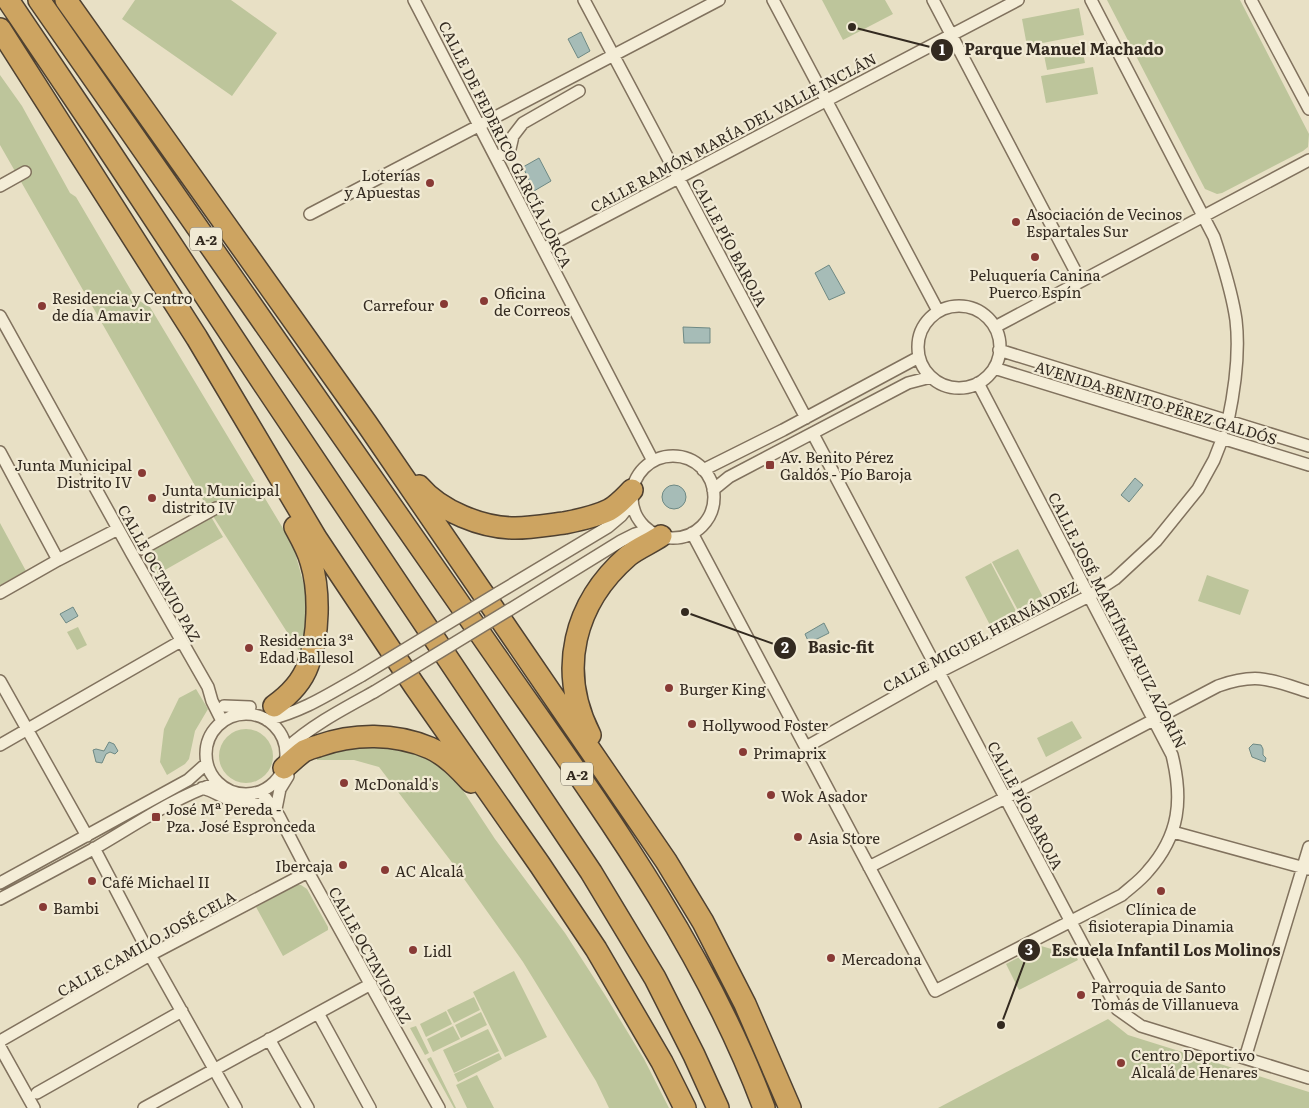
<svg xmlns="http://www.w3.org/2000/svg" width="1309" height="1108" font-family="Literata,serif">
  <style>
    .green { fill: #bdc59b }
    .water { fill: #a6bcb7; stroke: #6e8984 }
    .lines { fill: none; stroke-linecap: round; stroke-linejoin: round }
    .street-casing { stroke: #81725e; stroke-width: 14 }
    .highway-casing { stroke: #4f4131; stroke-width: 24 }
    .street { stroke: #f4edd7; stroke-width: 11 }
    .highway { stroke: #cda461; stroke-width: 21 }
    .street-bridge-casing { stroke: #81725e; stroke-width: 14; stroke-linecap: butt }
    .street-bridge { stroke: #f4edd7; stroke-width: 11 }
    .poi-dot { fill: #883a35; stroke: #f1ead4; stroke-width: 2 }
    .labels { text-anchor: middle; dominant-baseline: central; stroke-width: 4.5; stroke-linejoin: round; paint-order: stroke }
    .shield { fill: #f1ead4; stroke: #6c6456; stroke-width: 1 }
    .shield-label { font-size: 14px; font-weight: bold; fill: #332a20 }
    .street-label { font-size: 15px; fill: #332a20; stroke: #f1ead4 }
    .poi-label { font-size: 15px; fill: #332a20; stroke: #f1ead4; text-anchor: start }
    .leader { fill: none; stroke: #332a20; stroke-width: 2 }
    .callout-dot { fill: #332a20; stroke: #f1ead4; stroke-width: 2 }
    .mark-label { font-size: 15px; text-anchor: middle; font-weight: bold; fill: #fff }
    .callout-label { font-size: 16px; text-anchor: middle; font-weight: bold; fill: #332a20; stroke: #f1ead4; stroke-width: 4.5; stroke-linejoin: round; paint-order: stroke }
  </style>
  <rect width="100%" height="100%" fill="#e8e0c5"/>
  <path class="green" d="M135,0H231L277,33L232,96L122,19Z
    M822,0H885L893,14L843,40Z
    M1107,0H1240L1309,134L1308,147L1303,151L1222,193L1217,194L1205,189Z
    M1079,8L1084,35L1027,46L1022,19Z
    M1081,43L1085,63L1047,70L1043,50Z
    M1093,67L1098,94L1046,103L1041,76Z
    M0,75L22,106L70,193L76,197L136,299L150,307L293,545L304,585L309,618L301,654L206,505L0,145Z
    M210,515L223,537L158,574L145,550Z
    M0,523L26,571L0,585Z
    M1018,549L1044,599L1019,612L992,562Z
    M991,563L1017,613L991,627L965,577Z
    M1207,575L1249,590L1240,615L1198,601Z
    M78,627L87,645L77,650L67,632Z
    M196,689L208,709L195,731L189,759L185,764L167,775L160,762L164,729L179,698Z
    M1072,721L1082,738L1046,757L1037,738Z
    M219 756a27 27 0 1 1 54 0a27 27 0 1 1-54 0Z
    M403,745L433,761L460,786L495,839L565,933L605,995L644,1059L669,1108H609L596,1081L523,962L457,869L379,767L354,760H317L314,752L333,746Z
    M297,885H301L307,889L328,927V930L283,956L256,907Z
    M1041,946L1076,956L1078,960L1019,990L1006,964Z
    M514,971L547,1037L505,1057L473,992Z
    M474,997L480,1010L454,1023L447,1010Z
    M446,1011L452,1024L426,1037L420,1024Z
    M481,1012L487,1025L461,1038L455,1025Z
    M1108,1019L1128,1035L1309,1092V1108H938Z
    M416,1026L429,1053L425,1055L410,1028Z
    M453,1026L460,1039L433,1052L427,1039Z
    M488,1029L499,1051L454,1073L443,1050Z
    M499,1053L502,1059L458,1082L454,1074Z
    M431,1057L456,1108H454L427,1059Z
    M477,1075L494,1108H467L456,1085Z"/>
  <path class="water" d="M581,32L590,51L578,58L568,39Z
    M539,158L551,181L534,191L523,167Z
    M829,265L845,293L829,300L815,273Z
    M683,327L710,328V343H684Z
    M1135,478L1143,485L1129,502L1121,495Z
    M662 497a12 12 0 1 1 24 0a12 12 0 1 1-24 0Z
    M73,607L78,616L66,623L60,614Z
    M824,623L829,633L809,643L805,634Z
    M109,742L114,744L118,751L115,754L110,752L106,754L102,763L96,762L93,750L96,749L104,751Z
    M1253,744L1261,745L1263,749V755L1266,758L1265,762L1252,757L1249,748Z"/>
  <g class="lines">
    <g class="street-casing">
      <path id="street" d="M414,0L653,461
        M584,0L806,418
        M773,0L938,311
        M933,0L1080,280
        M1091,0L1214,237C1223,264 1232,292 1236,320C1240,354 1235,388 1228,421
        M1251,0L1309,109
        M496,158L510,149L513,136L523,123L579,91
        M0,186L25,172
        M310,214L719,0
        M543,249L1018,0
        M918 347a41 41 0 1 1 82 0a41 41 0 1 1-82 0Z
        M0,316L132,554L208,687L212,701L222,721
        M995,327L1309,160
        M999,350L1309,446
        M994,368L1309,465
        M813,434L1117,1009L1141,1026L1309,1078
        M0,452L58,560
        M632 497a41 41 0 1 1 82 0a41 41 0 1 1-82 0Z
        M703,470L783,430L919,357
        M713,490L729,477L908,383L931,377
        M692,533L935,991L1122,895C1131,887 1141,880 1148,871C1180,835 1183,799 1172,755L978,383
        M142,549L216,508
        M0,593L58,560L118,529
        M498,593L608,527L621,516L632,502
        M509,610L621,541L635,534L649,530
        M0,681L87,836
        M224,706L250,707
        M206 754a40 40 0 1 1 80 0a40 40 0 1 1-80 0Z
        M267,720C304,711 329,694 361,676
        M0,745L181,641
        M806,747L939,672L1089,596L1115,579L1156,541L1198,489L1214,460L1223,437
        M286,749C312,725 343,709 374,692
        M202,788C216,791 224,800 239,803C249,805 260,803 271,805
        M262,793L279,816L308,872L439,1108
        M276,809L280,789L288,776
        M1173,832L1308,869
        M94,848L150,955L236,1108
        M869,867L1005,798L1218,686C1258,672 1271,680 1309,692
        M0,883L188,780L206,764
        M0,899C32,882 64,865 95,848C135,825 173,798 217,783
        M318,1013L370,1108
        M269,1039L308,1108
        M0,1041L150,955L308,872
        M0,1047L34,1108
        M1245,1058L1309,847
        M37,1093L182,1011
        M144,1108L371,984"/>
    </g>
    <g class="highway-casing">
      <path id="highway" d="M8,0L99,135L261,380L591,872L655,978L694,1055L718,1108
        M39,0C185,210 332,419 477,629C581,780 700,935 764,1108
        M66,0L367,424L666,861L703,922L745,1004L790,1108
        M0,29L197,338L316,538L414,685L540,865L596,949L662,1062L685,1108
        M419,486C440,511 482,528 515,528C531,528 548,525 564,523C579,520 595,517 609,510C618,505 625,497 632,490
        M274,706C288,696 302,682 308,665C319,636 320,591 311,562C308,550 301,538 295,527
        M590,735C557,670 574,603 628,556C638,548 651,543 661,536
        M284,768C290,763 297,756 304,751C308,749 314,747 318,746C354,733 395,733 430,748C446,755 460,770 471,782"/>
    </g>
    <use href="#street" class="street"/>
    <use href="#highway" class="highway"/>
    <g class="street-bridge-casing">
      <path id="street-bridge" d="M361,676L498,593
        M374,692L509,610"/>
    </g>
    <use href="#street-bridge" class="street-bridge"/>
  </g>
  <g class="poi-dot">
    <circle cx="430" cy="183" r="5"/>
    <circle cx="1016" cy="222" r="5"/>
    <circle cx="1035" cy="257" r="5"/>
    <circle cx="484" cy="301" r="5"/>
    <circle cx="444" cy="304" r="5"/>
    <circle cx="42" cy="306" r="5"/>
    <rect x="765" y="460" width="10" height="10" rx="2.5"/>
    <circle cx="142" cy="473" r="5"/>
    <circle cx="152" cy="498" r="5"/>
    <circle cx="249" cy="648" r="5"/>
    <circle cx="669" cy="688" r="5"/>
    <circle cx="692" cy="724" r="5"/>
    <circle cx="743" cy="752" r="5"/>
    <circle cx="344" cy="783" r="5"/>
    <circle cx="771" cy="795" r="5"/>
    <rect x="151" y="812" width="10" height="10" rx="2.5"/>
    <circle cx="798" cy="837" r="5"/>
    <circle cx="343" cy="865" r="5"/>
    <circle cx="385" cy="870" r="5"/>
    <circle cx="92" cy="881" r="5"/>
    <circle cx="1161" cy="891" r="5"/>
    <circle cx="43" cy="907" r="5"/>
    <circle cx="413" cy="950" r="5"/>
    <circle cx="831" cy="958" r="5"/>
    <circle cx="1081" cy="995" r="5"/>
    <circle cx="1121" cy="1063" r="5"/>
  </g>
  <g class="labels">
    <g class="shield">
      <rect x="190" y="227.5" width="32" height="23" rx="4"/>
      <rect x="561" y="762.5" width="32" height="23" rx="4"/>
    </g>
    <g class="shield-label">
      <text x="206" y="239">A-2</text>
      <text x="577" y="774">A-2</text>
    </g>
    <g class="street-label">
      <text transform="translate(733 132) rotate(-28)">CALLE RAMÓN MARÍA DEL VALLE INCLÁN</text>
      <text transform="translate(506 144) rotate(63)">CALLE DE FEDERICO GARCÍA LORCA</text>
      <text transform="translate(730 242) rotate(62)">CALLE PÍO BAROJA</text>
      <text transform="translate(1156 402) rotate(17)">AVENIDA BENITO PÉREZ GALDÓS</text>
      <text transform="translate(160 573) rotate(61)">CALLE OCTAVIO PAZ</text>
      <text transform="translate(1118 620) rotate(63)">CALLE JOSÉ MARTÍNEZ RUIZ AZORÍN</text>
      <text transform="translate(980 636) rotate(-28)">CALLE MIGUEL HERNÁNDEZ</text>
      <text transform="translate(1026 805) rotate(62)">CALLE PÍO BAROJA</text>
      <text transform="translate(146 943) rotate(-29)">CALLE CAMILO JOSÉ CELA</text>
      <text transform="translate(371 955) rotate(61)">CALLE OCTAVIO PAZ</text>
    </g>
    <g class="poi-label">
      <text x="420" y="174" text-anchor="end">Loterías<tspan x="420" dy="17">y Apuestas</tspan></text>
      <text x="1026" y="213">Asociación de Vecinos<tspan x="1026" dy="17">Espartales Sur</tspan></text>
      <text x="1035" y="274" text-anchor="middle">Peluquería Canina<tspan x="1035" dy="17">Puerco Espín</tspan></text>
      <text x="494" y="292">Oficina<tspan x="494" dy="17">de Correos</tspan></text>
      <text x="52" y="297">Residencia y Centro<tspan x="52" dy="17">de día Amavir</tspan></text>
      <text x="434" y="304" text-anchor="end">Carrefour</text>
      <text x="780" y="456">Av. Benito Pérez<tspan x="780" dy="17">Galdós - Pío Baroja</tspan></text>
      <text x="132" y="464" text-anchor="end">Junta Municipal<tspan x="132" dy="17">Distrito IV</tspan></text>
      <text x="162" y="489">Junta Municipal<tspan x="162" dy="17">distrito IV</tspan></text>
      <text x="259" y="639">Residencia 3ª<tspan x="259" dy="17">Edad Ballesol</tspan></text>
      <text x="679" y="688">Burger King</text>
      <text x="702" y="724">Hollywood Foster</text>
      <text x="753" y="752">Primaprix</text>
      <text x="354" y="783">McDonald's</text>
      <text x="781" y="795">Wok Asador</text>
      <text x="166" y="808">José Mª Pereda -<tspan x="166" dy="17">Pza. José Espronceda</tspan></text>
      <text x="808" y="837">Asia Store</text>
      <text x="333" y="865" text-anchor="end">Ibercaja</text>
      <text x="395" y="870">AC Alcalá</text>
      <text x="102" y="881">Café Michael II</text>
      <text x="53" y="907">Bambi</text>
      <text x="1161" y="908" text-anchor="middle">Clínica de<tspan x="1161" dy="17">fisioterapia Dinamia</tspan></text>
      <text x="423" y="950">Lidl</text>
      <text x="841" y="958">Mercadona</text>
      <text x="1091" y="986">Parroquia de Santo<tspan x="1091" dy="17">Tomás de Villanueva</tspan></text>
      <text x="1131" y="1054">Centro Deportivo<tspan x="1131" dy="17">Alcalá de Henares</tspan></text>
    </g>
  </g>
  <path class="leader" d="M852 27L942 50M685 612L785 648M1001 1025L1029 950"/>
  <g class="callout-dot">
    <circle cx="852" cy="27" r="5"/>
    <circle cx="685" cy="612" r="5"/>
    <circle cx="1001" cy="1025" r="5"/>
    <circle cx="942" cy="50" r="12"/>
    <circle cx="785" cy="648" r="12"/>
    <circle cx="1029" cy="950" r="12"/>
  </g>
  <g class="mark-label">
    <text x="942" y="55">1</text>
    <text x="785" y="653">2</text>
    <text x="1029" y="955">3</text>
  </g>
  <g class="callout-label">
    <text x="1064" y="55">Parque Manuel Machado</text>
    <text x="841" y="653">Basic-fit</text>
    <text x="1166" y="956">Escuela Infantil Los Molinos</text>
  </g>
</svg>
